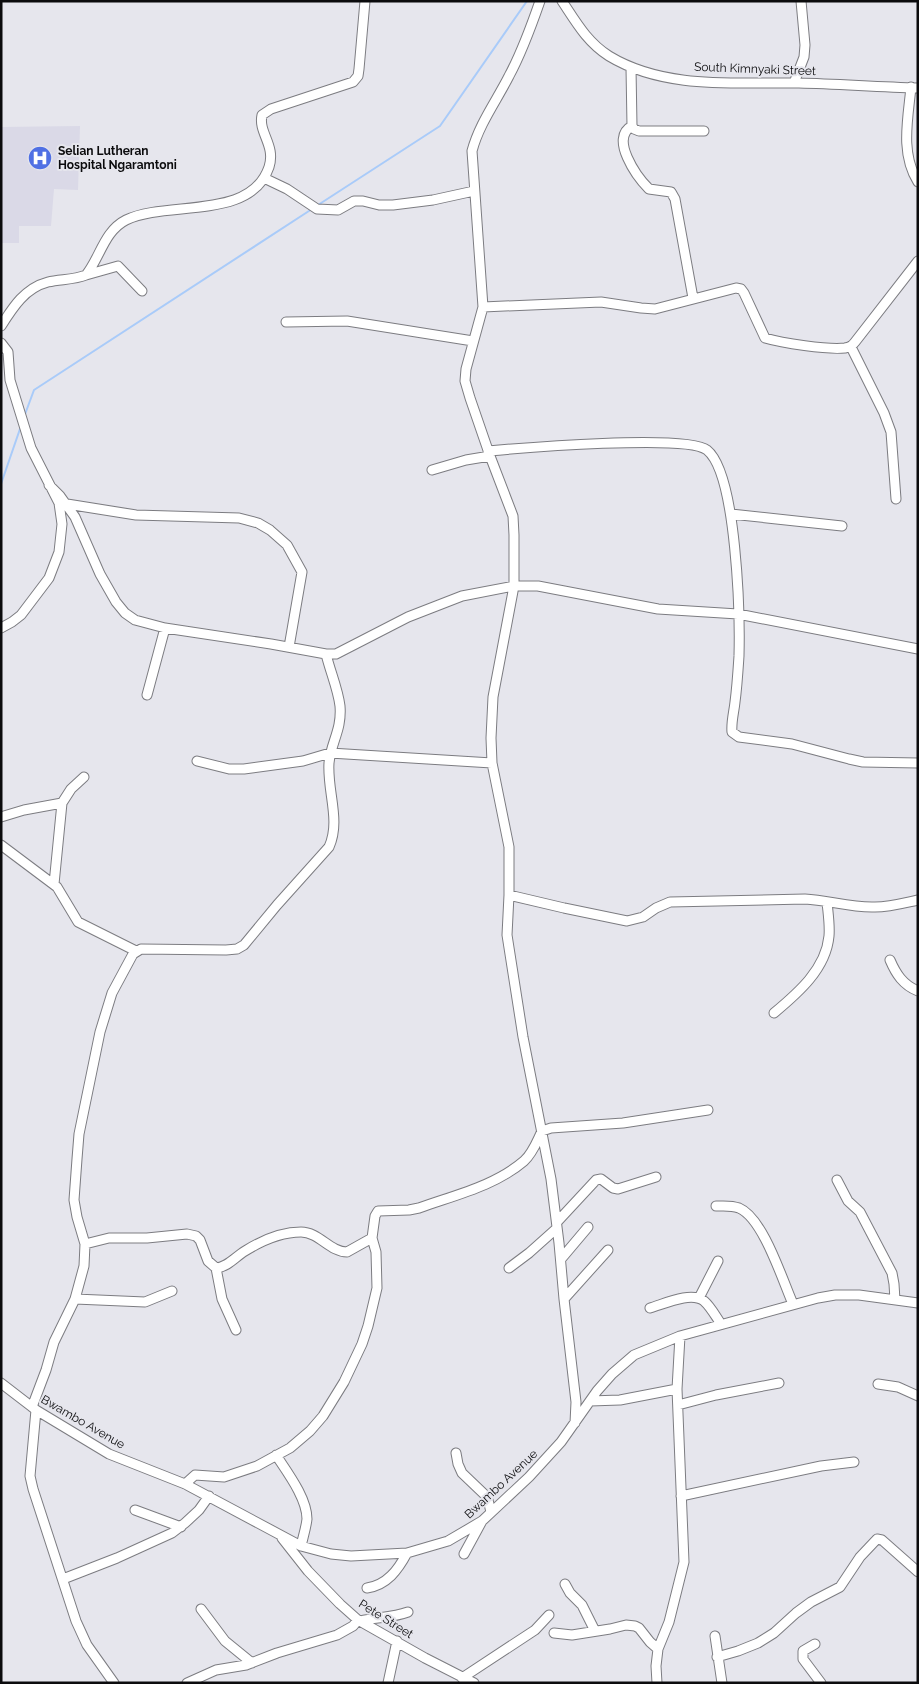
<svg xmlns="http://www.w3.org/2000/svg" width="919" height="1684" font-family="Raleway,sans-serif">
  <style>
    .built { fill: #dad9e7 }
    .lines { fill: none; stroke-linecap: round; stroke-linejoin: round }
    .stream { stroke: #a9cbf9; stroke-width: 2 }
    .minor-casing { stroke: #7c7c81; stroke-width: 11 }
    .minor { stroke: #fff; stroke-width: 9 }
    .labels { text-anchor: middle; dominant-baseline: central; stroke-width: 4; stroke-linejoin: round; paint-order: stroke }
    .street-label { font-size: 12px; fill: #0b0b0d; stroke: #e6e6ed }
    .poi-label { font-size: 12px; font-weight: bold; fill: #0b0b0d; stroke: #e6e6ed; text-anchor: start }
  </style>
  <rect width="100%" height="100%" fill="#e6e6ed"/>
  <path class="built" d="M80,126L78,190L54,189L51,226H19V243H1V127Z"/>
  <g class="lines">
    <path class="stream" d="M318,205L440,126L527,1
      M24,417L34,390L312,209
      M1,484L21,426"/>
    <g class="minor-casing">
      <path id="minor" d="M540,1C531,27 522,52 509,76C497,100 479,124 472,151L483,307L466,369L465,381L470,398L490,456L513,516L514,535V586L493,697L491,738L492,763L509,847V895L507,935L523,1037L551,1179L559,1243L564,1299L576,1402L575,1423
        M562,1C576,22 587,42 609,56C665,90 736,82 799,83C839,84 878,87 918,88
        M631,68L632,126L634,129L639,131H704
        M794,83L804,57L805,45L801,1
        M911,87C908,119 900,153 918,182
        M632,126C609,138 637,177 649,189L671,192L675,199L693,298
        M264,178L287,189L317,209L338,210L354,201H363L379,205H393L433,200L474,191
        M86,275L118,266L142,291
        M483,307L601,302L641,308L655,309L736,288L741,289L744,293L765,338C782,343 827,350 845,348C850,347 852,346 855,342L918,261
        M286,322L347,321L473,341
        M1,326C13,307 25,288 48,282C60,279 74,280 86,275C100,258 104,231 126,220C167,200 251,221 269,167C276,145 258,133 262,115L271,109L353,82L358,76L359,69L365,1
        M1,343L8,352L10,380L31,448L59,503L62,524L59,552L49,578L21,615L12,622L1,628
        M851,347L884,413L891,432L896,499
        M488,451C522,448 687,434 707,450C737,474 740,617 739,656C738,671 737,687 735,702C734,712 731,722 732,732L739,737L792,744L849,759L863,762L918,763
        M432,470L466,460L490,456
        M49,485L60,496L75,517L100,574L116,602L125,613L135,620L165,628L271,644L326,654H336L408,617L462,596L514,586H538L658,609L738,614L918,649
        M67,504L136,515L239,518L258,523L270,530L287,545L302,572L289,647
        M731,514L842,526
        M147,695L165,628
        M197,761L229,769H244L303,761L330,753L492,763
        M1,817L24,810L62,803
        M1,845L57,887L78,922L136,951
        M54,884L62,803L71,789L84,777
        M509,895L564,908L627,921L643,917L656,908L670,902L805,899C828,900 851,908 875,907C889,907 904,903 918,900
        M890,960C896,974 903,985 918,991
        M774,1013C798,993 826,969 829,936C830,925 828,913 827,902
        M837,1180L848,1201L860,1212L892,1273L894,1284L895,1300
        M716,1206C723,1206 731,1205 739,1208C763,1218 782,1279 793,1304
        M557,1222L596,1180L601,1179L613,1188L618,1189L656,1177
        M85,1244L109,1238H147L187,1234L196,1236L200,1240L208,1261L216,1268C228,1267 235,1257 245,1251C261,1241 282,1232 301,1232C319,1232 330,1252 347,1252L372,1238
        M561,1259L588,1227
        M216,1268L222,1299L236,1330
        M509,1268L529,1253L557,1228
        M699,1298L718,1261
        M75,1299L145,1302L172,1291
        M564,1299L608,1250
        M650,1308C664,1304 691,1291 704,1301C711,1307 716,1317 721,1324
        M1,1383L36,1410L109,1454L185,1484L301,1546L331,1554L351,1556L407,1553L448,1541L482,1521L529,1477L561,1442L597,1391L612,1374L634,1355L680,1336L818,1298L835,1295H859L918,1303
        M878,1384L898,1387L918,1396
        M590,1401L620,1400L677,1389
        M678,1405L716,1395L779,1383
        M32,1407L46,1370L54,1342L75,1299L84,1266L85,1244L77,1217L74,1200L77,1159L79,1134L100,1032L112,993L133,954L141,949L226,950L237,949L244,945L277,905L329,847C341,821 327,791 329,763C331,742 342,730 340,706C338,689 330,671 326,654
        M36,1410L30,1476L33,1489L76,1621L87,1645L114,1683
        M456,1453L458,1464L462,1473L484,1494L488,1500L491,1512
        M276,1455C287,1472 307,1498 307,1519C306,1528 303,1537 301,1546
        M185,1484L195,1475L224,1477L257,1466L290,1448L310,1431L323,1416L344,1382L362,1344L368,1326L377,1288L376,1252L372,1238L375,1216L378,1211L409,1210L419,1208C455,1195 495,1186 524,1161C533,1153 537,1141 542,1131L551,1128L623,1123L708,1110
        M681,1496L821,1466L854,1462
        M135,1510L181,1527
        M282,1538L308,1571L340,1604L358,1620L425,1658L474,1683
        M464,1554L482,1521
        M63,1579L117,1558L172,1533L185,1523L199,1510L209,1496
        M565,1584L570,1593L582,1605L595,1631
        M367,1588C387,1585 398,1570 407,1553
        M201,1609L225,1641L252,1663
        M360,1621C376,1617 392,1618 408,1612
        M554,1633L572,1635L610,1629L626,1625L635,1626L639,1628L650,1642L658,1649
        M715,1636L722,1683
        M815,1644L803,1651V1659L821,1683
        M717,1657L738,1651L758,1643L774,1633L796,1613L811,1602L840,1587L860,1557L877,1539L882,1540L918,1572
        M462,1678L535,1630L549,1615
        M187,1683L216,1670L246,1665L277,1653L337,1635L353,1626L358,1620
        M388,1683L397,1641
        M657,1683L656,1666L658,1649L669,1622L684,1562L677,1389L680,1336"/>
    </g>
    <use href="#minor" class="minor"/>
  </g>
  <defs>
    <g id="hospital-disc" transform="scale(1.25)"><circle r="9.5" fill="#5070e4" stroke="#e6e6ed"/><path d="M-5-5h3v3.5h4V-5h3V5h-3V1.5h-4V5h-3Z" fill="#fff"/></g>
  </defs>
  <g fill-rule="evenodd">
    <use href="#hospital-disc" x="40" y="158"/>
  </g>
  <g class="labels">
    <g class="street-label">
      <text transform="translate(755 69) rotate(2)">South Kimnyaki Street</text>
      <text transform="translate(83 1422) rotate(30)">Bwambo Avenue</text>
      <text transform="translate(501 1484) rotate(-43)">Bwambo Avenue</text>
      <text transform="translate(386 1619) rotate(32)">Pete Street</text>
    </g>
    <g class="poi-label">
      <text x="58" y="151">Selian Lutheran<tspan x="58" dy="14">Hospital Ngaramtoni</tspan></text>
    </g>
  </g>
  <rect width="919" height="1684" fill="none" stroke="#0b0b0d" stroke-width="5"/>
</svg>
